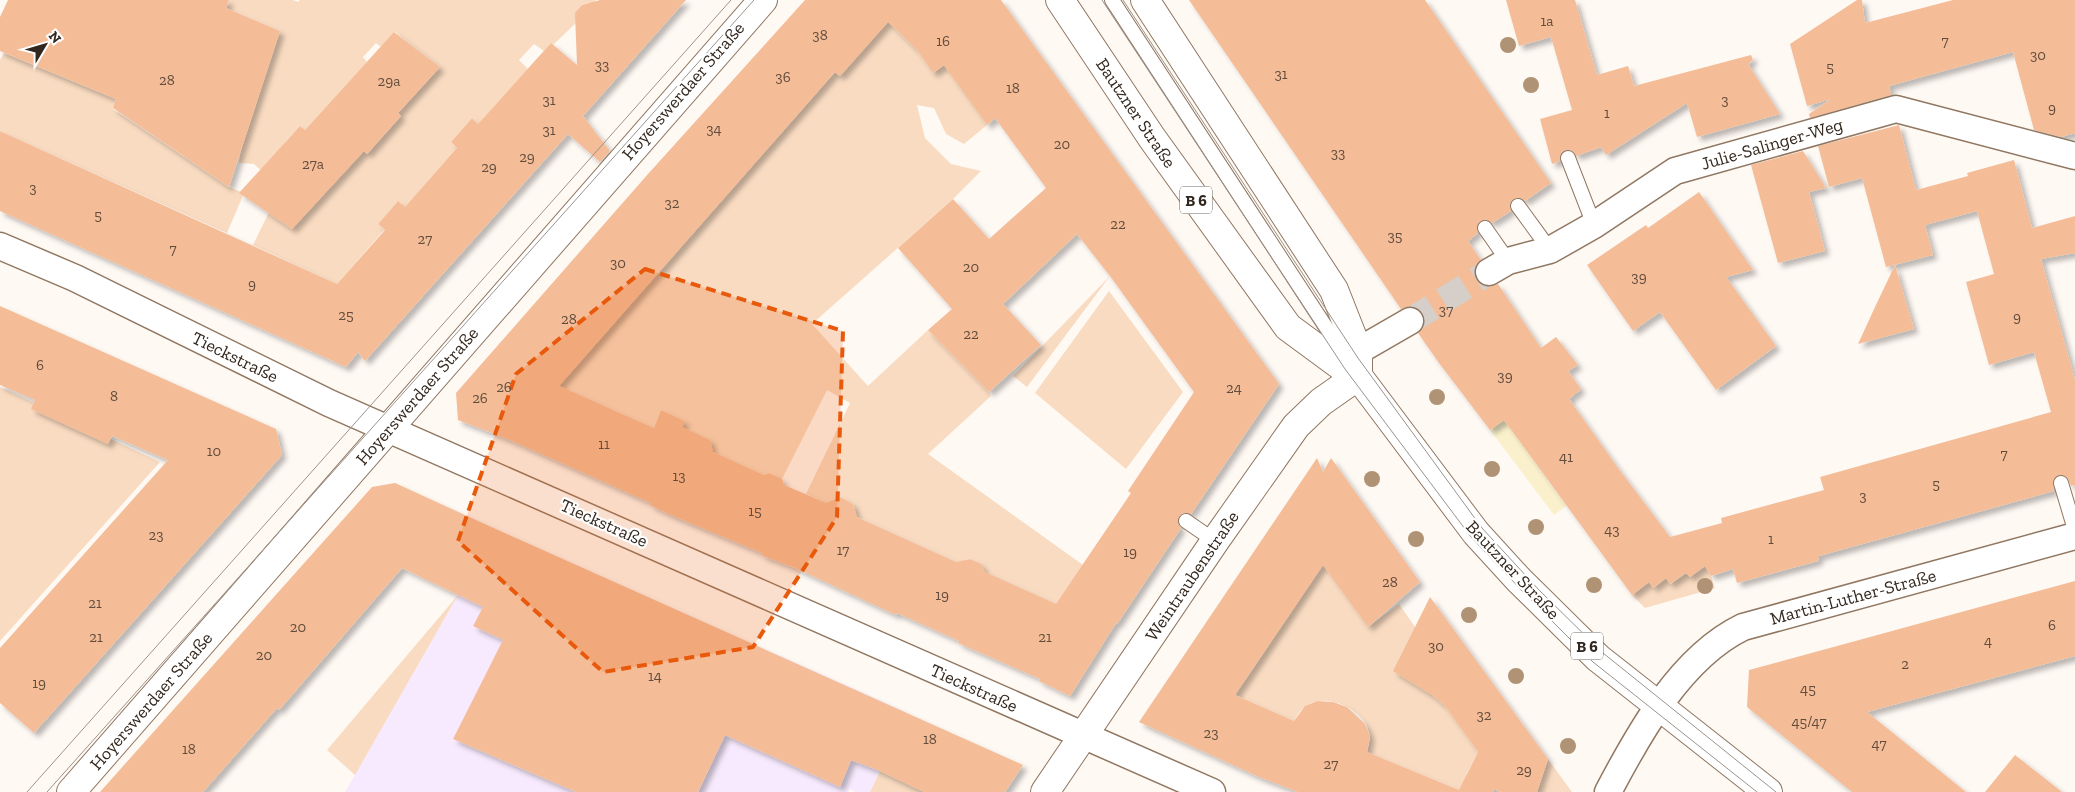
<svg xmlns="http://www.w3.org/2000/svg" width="2075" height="792" font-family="'Zilla Slab',serif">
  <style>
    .education { fill: #f8eafe }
    .green { fill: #f9dbc1 }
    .sand { fill: #faf0cb }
    .building { fill: #f4bd98; fill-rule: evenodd; filter: url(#shadow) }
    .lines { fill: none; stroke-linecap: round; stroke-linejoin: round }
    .street-tunnel { stroke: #d6cfc9; stroke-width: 26; stroke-dasharray: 26 13; stroke-linecap: butt }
    .lane-casing { stroke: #907761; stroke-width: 16 }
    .street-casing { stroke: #907761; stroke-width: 29 }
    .secondary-casing { stroke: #907761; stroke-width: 30 }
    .primary-casing { stroke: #907761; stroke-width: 30 }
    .lane { stroke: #fff; stroke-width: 14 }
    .street { stroke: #fff; stroke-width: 26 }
    .secondary { stroke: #fff; stroke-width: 28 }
    .primary { stroke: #fff; stroke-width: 28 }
    .tram { stroke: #9b938c; stroke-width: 1 }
    .tree { fill: #af9374 }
    .marked { fill: #e8590c; fill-opacity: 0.2; stroke: #e8590c; stroke-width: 4; stroke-dasharray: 10 6; stroke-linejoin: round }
    .labels { text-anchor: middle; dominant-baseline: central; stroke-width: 4.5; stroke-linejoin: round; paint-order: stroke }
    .number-label { font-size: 15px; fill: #624c3c }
    .shield { fill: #fff; stroke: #706862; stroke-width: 1 }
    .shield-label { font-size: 16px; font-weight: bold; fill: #32271e }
    .street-label { font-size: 18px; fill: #32271e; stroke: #fff }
  </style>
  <defs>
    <filter id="shadow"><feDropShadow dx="4.5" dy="4.5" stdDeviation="2.5" flood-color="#0004"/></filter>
  </defs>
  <rect width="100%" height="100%" fill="#fff9f4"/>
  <path class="education" d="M489,526L906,712L870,792H855L850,788L848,792H345L458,595Z"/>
  <path class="green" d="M229,0H293L298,2L300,0H596L591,6L588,3L582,5L576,13L578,21L553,45L551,43L544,51L534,44L519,60L528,69L478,124L472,118L451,142L457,149L405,207L397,202L378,224L384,230L337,284L253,245L272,206L364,151L367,154L401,116L398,113L440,67L395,32L381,47L376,43L363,57L367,62L305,130L300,126L286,141L265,174L254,164L239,163L241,150L280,31L226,8Z
    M877,0L897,31L917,50L933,73L947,63L952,75L987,125L964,144L946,134L934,108L917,105L925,138L951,164L981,171L953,199L812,324L868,386L928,330L989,392L991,396L928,454L1083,565L1057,605L982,574L984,570L981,565L970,559L965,560L962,565L853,515L855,510L853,504L841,497L832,506L806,494L850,403L827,390L782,479L769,473L764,475L710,451L681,430L685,421L661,410L654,428L607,407L560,393L551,373L670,259L835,72L840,76L855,59Z
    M4,53L116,99L113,109L229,187L244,193L227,233L0,131V60Z
    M1110,276L1027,387L1013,376Z
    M1109,291L1183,392L1126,469L1035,393Z
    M0,387L160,462L0,641Z
    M1325,562L1361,610L1358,613L1368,627L1399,604L1415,627L1432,695L1444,705L1478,752L1466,775L1494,789L1493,792H1464L1367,752C1368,748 1370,742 1370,737C1369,711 1327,691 1306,706C1301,709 1297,716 1294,721L1235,695Z
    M1705,566L1711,576L1715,588L1645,608L1632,595L1649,582L1654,588L1666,578L1671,584L1686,573L1690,577Z
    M458,595L355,775L327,750Z
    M1548,759L1572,792H1537Z
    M880,771L925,792H870Z"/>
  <path class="sand" d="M1504,420L1566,506L1554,515L1490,430Z"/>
  <path class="building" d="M8,0H229L226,8L280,31L229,187L113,108L116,99L0,51V17Z
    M600,0H686L583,116L610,151L600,162L568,134L365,361L358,352L346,367L0,211V131L337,284L385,230L378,224L398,201L405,207L457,148L451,142L472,118L478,124L551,43L577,65L575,13L582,5Z
    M805,0H1001L1279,384L1191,514L1183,513L1179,516L1178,524L1181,528L1117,624L1116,623L1070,696L1039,681L1040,679L958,643L959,641L897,613L896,615L795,568L761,555L762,553L671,515L650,505L651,503L510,440L458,420L456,393L648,174ZM888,22L917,50L933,73L944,65L987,125L995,118L1046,188L989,239L953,199L898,248L952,309L928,330L989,392L1041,345L1003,304L1077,234L1110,276L1194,392L1128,491L1131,493L1056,604L985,572L981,564L970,559L956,562L857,517L853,504L841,497L826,503L784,485L782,479L769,473L764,475L713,452L710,440L682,427L685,421L661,410L654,428L559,386L835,72L840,76Z
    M1189,0H1425L1551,183L1525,201L1521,198L1513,199L1510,203L1511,211L1492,223L1485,219L1477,224L1478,233L1468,241L1481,260L1476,265L1474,272L1476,279L1481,285L1489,287L1498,284L1541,348L1556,337L1578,365L1568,371L1581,389L1569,399L1618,468L1670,537L1722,523L1721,518L1824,490L1820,477L2051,412L2034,352L1989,365L1966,282L1994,274L1977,211L1925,225L1933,255L1886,267L1862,178L1829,187L1818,146L1899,125L1916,190L1968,176L1967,173L2014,160L2032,228L2075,216V253L2041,259L2075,380V485L2071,486L2067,477L2059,475L2053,481L2054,491L1819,556L1818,561L1737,583L1733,569L1711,576L1705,566L1690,577L1686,573L1670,584L1666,578L1653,588L1649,582L1632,595L1504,420L1490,430L1439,363L1418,333L1423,328L1425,321L1423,313L1417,308L1410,306L1401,309Z
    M1506,0H1575L1597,75L1628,66L1634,86L1751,55L1753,60L1748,64L1780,114L1697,137L1687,103L1606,155L1601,147L1576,156L1573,151L1565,150L1561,153L1560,161L1552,164L1540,119L1572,110L1551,37L1519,46Z
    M1857,0H1862L1865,23L1953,0H2075V133L2061,137L2034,130L2013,52L1889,86L1891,95L1810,118L1809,114L1831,99L1807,106L1790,44Z
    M394,32L440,67L398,113L401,116L367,154L364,151L292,229L239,193L300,126L305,130Z
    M1803,151L1826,188L1809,192L1825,251L1778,263L1751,165Z
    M1699,192L1753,270L1726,277L1776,346L1716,390L1660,312L1633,331L1587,265L1646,225L1648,228Z
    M1895,265L1914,329L1858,344L1875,307Z
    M0,306L276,429L282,455L34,733L0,703V648L168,460L112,436L108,444L31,409L35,400L0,385Z
    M1317,458L1323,472L1331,458L1420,582L1368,627L1323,565L1235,695L1294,721L1305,706L1317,701L1333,702L1347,707L1365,724L1370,736L1367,752L1459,790L1478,752L1444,705L1432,695L1393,671L1430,597L1548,759L1537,792H1500L1494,789L1493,792H1298L1259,777L1139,722Z
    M395,483L489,526L1023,765L1005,792H924L880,771L851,760L840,787L725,735L698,792H576L453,739L503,640L473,626L483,607L402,568L279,710L277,708L203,792H100L372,487Z
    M2075,581V656L1867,712L1966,792H1852L1747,707L1749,670Z
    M2015,755L2062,792H1985Z"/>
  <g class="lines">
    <path class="street-tunnel" d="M1410,321L1489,272"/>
    <g class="lane-casing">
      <path id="lane" d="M1112,0L1350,364
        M1568,158L1594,225
        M1518,206L1550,250
        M1485,228L1508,261
        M2061,483L2075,530
        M1186,521L1215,541"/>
    </g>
    <g class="street-casing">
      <path id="street" d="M0,246L75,278L329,403L1212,792
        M1489,272L1508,261L1550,250L1594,225L1675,171L1896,109L2075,156
        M1358,351L1410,321
        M1608,792C1639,733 1681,657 1743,627L2075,536"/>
    </g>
    <g class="secondary-casing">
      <path id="secondary" d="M71,792L763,0
        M1045,792L1215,541L1296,426L1321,402L1358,376"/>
    </g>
    <g class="primary-casing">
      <path id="primary" d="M1060,0L1152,138L1288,327L1345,369L1358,376L1476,533L1519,580L1598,658L1768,792
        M1145,0L1334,290L1358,351V376"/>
    </g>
    <use href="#lane" class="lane"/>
    <use href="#street" class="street"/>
    <use href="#secondary" class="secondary"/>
    <use href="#primary" class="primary"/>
    <path class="tram" d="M1102,0L1345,369L1471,537L1527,596L1593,662L1757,792
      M1123,0L1358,358L1482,528L1539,590L1603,653L1776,792
      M27,792L731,0
      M47,792L754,0"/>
  </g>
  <g class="tree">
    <circle cx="1508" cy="45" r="8"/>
    <circle cx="1531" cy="85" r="8"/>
    <circle cx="1437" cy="397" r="8"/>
    <circle cx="1492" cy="469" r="8"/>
    <circle cx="1372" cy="479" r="8"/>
    <circle cx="1536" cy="527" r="8"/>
    <circle cx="1416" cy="539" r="8"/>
    <circle cx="1594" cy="585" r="8"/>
    <circle cx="1705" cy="586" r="8"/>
    <circle cx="1469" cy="615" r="8"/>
    <circle cx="1516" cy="676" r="8"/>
    <circle cx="1568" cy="746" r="8"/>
  </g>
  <path class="marked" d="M645,269L843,331L837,517L753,647L603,672L458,541L516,374Z"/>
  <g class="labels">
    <g class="number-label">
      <text x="1547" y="21">1a</text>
      <text x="820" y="35">38</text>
      <text x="943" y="41">16</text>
      <text x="1945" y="41">7</text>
      <text x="2038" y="55">30</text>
      <text x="602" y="65">33</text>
      <text x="1830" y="67">5</text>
      <text x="1281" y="74">31</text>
      <text x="783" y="77">36</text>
      <text x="167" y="80">28</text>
      <text x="389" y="81">29a</text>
      <text x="1013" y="88">18</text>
      <text x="549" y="100">31</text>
      <text x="1725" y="100">3</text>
      <text x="2052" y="108">9</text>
      <text x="1607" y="113">1</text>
      <text x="714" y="129">34</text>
      <text x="549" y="130">31</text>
      <text x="1062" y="144">20</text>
      <text x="1338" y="153">33</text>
      <text x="527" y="157">29</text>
      <text x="313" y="164">27a</text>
      <text x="489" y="167">29</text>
      <text x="33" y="188">3</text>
      <text x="672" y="203">32</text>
      <text x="98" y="215">5</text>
      <text x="1118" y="224">22</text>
      <text x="1395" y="236">35</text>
      <text x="425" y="239">27</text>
      <text x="173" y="249">7</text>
      <text x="618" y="263">30</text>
      <text x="971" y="267">20</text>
      <text x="1639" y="277">39</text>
      <text x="252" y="284">9</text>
      <text x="1446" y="310">37</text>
      <text x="346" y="315">25</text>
      <text x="2017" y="317">9</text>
      <text x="569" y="319">28</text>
      <text x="971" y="334">22</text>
      <text x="40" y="365">6</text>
      <text x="1505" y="376">39</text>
      <text x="504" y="387">26</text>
      <text x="1234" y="388">24</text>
      <text x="114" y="396">8</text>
      <text x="480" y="398">26</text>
      <text x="604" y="444">11</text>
      <text x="214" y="451">10</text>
      <text x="2004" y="454">7</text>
      <text x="1566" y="457">41</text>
      <text x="679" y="476">13</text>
      <text x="1936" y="484">5</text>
      <text x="1863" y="496">3</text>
      <text x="755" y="511">15</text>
      <text x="1612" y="530">43</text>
      <text x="156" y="535">23</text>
      <text x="1771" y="539">1</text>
      <text x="843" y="550">17</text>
      <text x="1130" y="552">19</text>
      <text x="1390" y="582">28</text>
      <text x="942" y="595">19</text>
      <text x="95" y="603">21</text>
      <text x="2052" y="625">6</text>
      <text x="298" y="627">20</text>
      <text x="96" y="637">21</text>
      <text x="1045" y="637">21</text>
      <text x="1988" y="641">4</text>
      <text x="1436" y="646">30</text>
      <text x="264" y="655">20</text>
      <text x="1905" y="664">2</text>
      <text x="655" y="676">14</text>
      <text x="39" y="683">19</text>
      <text x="1808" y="689">45</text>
      <text x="1484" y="715">32</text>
      <text x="1809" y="722">45/47</text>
      <text x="1211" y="733">23</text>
      <text x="930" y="739">18</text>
      <text x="1879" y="744">47</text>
      <text x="189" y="749">18</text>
      <text x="1331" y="764">27</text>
      <text x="1524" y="770">29</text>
    </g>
    <g class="shield">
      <rect x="1180" y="186.5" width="32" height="27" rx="4"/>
      <rect x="1571" y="632.5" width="32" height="27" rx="4"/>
    </g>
    <g class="shield-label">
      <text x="1196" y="200">B 6</text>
      <text x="1587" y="646">B 6</text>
    </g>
    <g class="street-label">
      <text transform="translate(683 91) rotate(-49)">Hoyerswerdaer Straße</text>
      <text transform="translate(1136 113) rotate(56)">Bautzner Straße</text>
      <text transform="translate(1772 144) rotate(-16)">Julie-Salinger-Weg</text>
      <text transform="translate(235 357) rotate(26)">Tieckstraße</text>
      <text transform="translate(417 396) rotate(-49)">Hoyerswerdaer Straße</text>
      <text transform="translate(604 523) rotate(24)">Tieckstraße</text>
      <text transform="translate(1513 570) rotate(47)">Bautzner Straße</text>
      <text transform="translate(1192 576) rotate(-56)">Weintraubenstraße</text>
      <text transform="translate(1853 597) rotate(-15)">Martin-Luther-Straße</text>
      <text transform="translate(974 688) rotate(24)">Tieckstraße</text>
      <text transform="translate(151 701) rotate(-49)">Hoyerswerdaer Straße</text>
    </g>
  </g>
  <g transform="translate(45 45) rotate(52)" stroke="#ffffff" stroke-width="4" paint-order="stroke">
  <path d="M0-4L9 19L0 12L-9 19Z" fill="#32271e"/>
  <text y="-8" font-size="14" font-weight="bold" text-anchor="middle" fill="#32271e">N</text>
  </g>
</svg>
